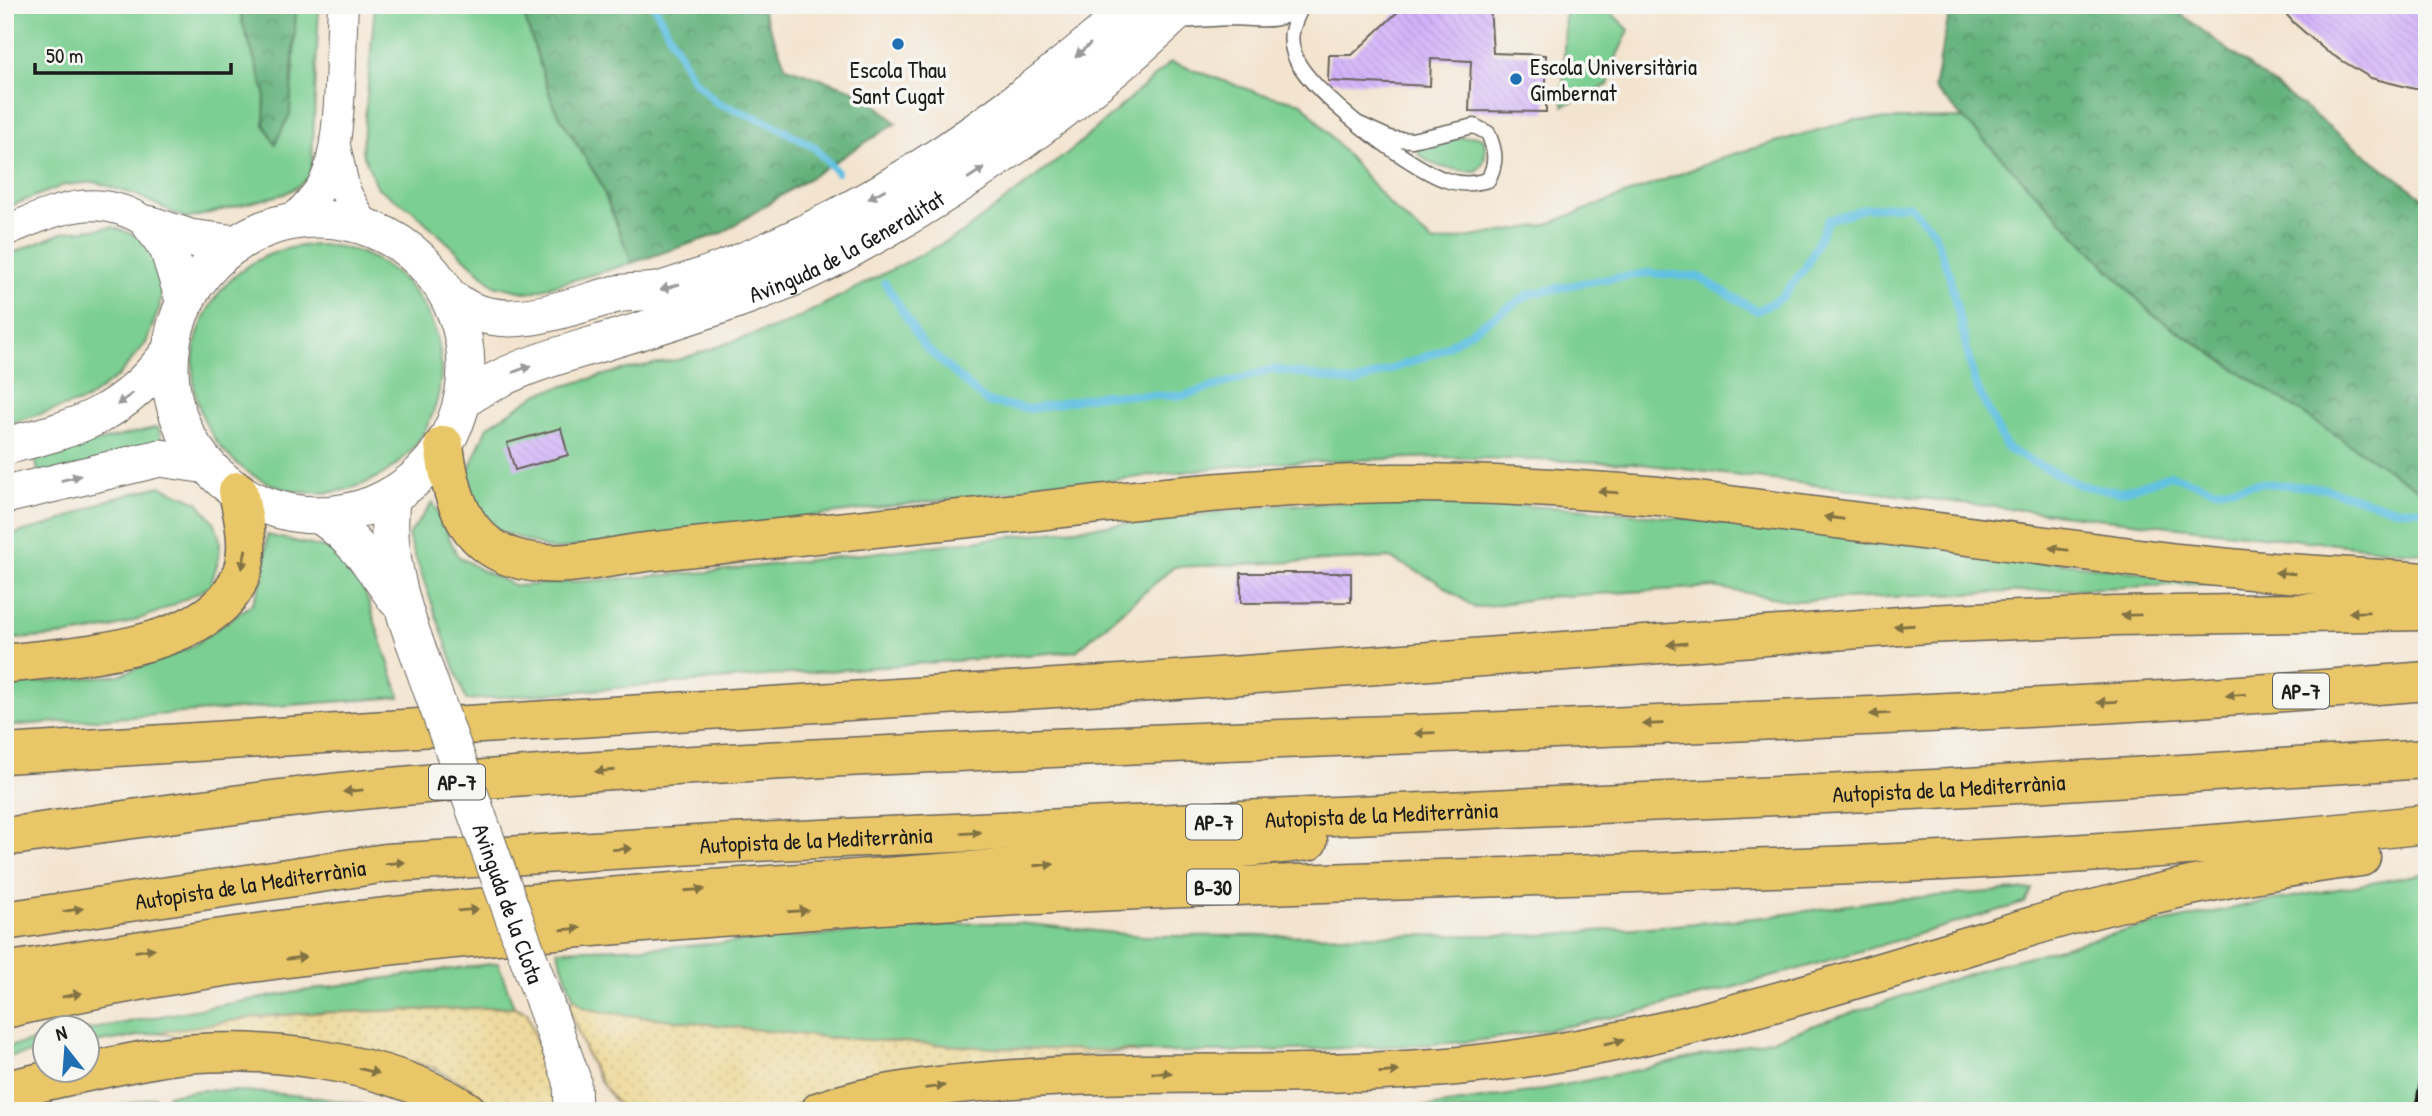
<svg xmlns="http://www.w3.org/2000/svg" width="2432" height="1116" font-family="'Patrick Hand',sans-serif">
  <style>
    .green { fill: #7bcf92; stroke: #4c7657; stroke-width: 2 }
    .forest { fill: url(#forest-crowns); stroke: #40674c; stroke-width: 2 }
    .sand { fill: url(#sand-dots); stroke: #857b5d; stroke-width: 2 }
    .lines { fill: none; stroke-linecap: round; stroke-linejoin: round }
    .stream { stroke: #63c1e2; stroke-width: 8 }
    .building { fill: url(#building-back-hatch) }
    .service-casing { stroke: #67625b; stroke-width: 17 }
    .minor-casing { stroke: #67625b; stroke-width: 32 }
    .tertiary-casing { stroke: #67625b; stroke-width: 39 }
    .trunk-casing { stroke: #67625b; stroke-width: 41 }
    .motorway-casing { stroke: #67625b; stroke-width: 41 }
    .service { stroke: #fff; stroke-width: 14 }
    .minor { stroke: #fff; stroke-width: 30 }
    .tertiary { stroke: #fff; stroke-width: 37 }
    .trunk { stroke: #e9c769; stroke-width: 38 }
    .motorway { stroke: #e9c769; stroke-width: 38 }
    .rail { stroke: #1c1c1c; stroke-width: 5 }
    .tertiary-bridge-casing { stroke: #67625b; stroke-width: 39; stroke-linecap: butt }
    .tertiary-bridge { stroke: #fff; stroke-width: 37 }
    .oneway { fill: #999 }
    .oneway2 { fill: #827242 }
    .poi-dot { fill: #1f6fb2; stroke: #f6f6f2; stroke-width: 2.5 }
    .labels { text-anchor: middle; dominant-baseline: central; stroke-width: 7; stroke-linejoin: round; paint-order: stroke }
    .shield { fill: #f6f6f2; stroke: #5d5d5c; stroke-width: 2 }
    .shield-label { font-size: 21px; font-weight: bold; fill: #1c1c1c }
    .poi-label { font-size: 23px; fill: #1c1c1c; stroke: #f6f6f2; text-anchor: start }
    .street-label { font-size: 23px; fill: #1c1c1c; stroke: #f6f6f2 }
  </style>
  <defs>
    <pattern id="forest-crowns" width="20" height="18" patternUnits="userSpaceOnUse" patternTransform="scale(1.75)"><rect width="20" height="18" fill="#64b27c"/><path d="M2 6a3 3 0 1 1 6 0M12 15a3 3 0 1 1 6 0" fill="none" stroke="#529065"/></pattern>
    <pattern id="sand-dots" width="8" height="8" patternUnits="userSpaceOnUse" patternTransform="scale(1.75)"><rect width="8" height="8" fill="#eeda9e"/><path d="M2 2h.1M6 6h.1" fill="none" stroke="#ccba88" stroke-width="1.8" stroke-linecap="round"/></pattern>
    <pattern id="building-back-hatch" width="6" height="6" patternUnits="userSpaceOnUse" patternTransform="scale(1.75)"><rect width="6" height="6" fill="#d2b1fa"/><path d="M-1 5l2 2M0 0l6 6M5-1l2 2" fill="none" stroke="#b498d6"/></pattern>
  </defs>
  <rect width="100%" height="100%" fill="#f6f6f2"/>
  <filter id="ink" filterUnits="userSpaceOnUse"><feTurbulence type="fractalNoise" baseFrequency=".0143" numOctaves="2"/><feDisplacementMap in="SourceGraphic" scale="14" xChannelSelector="R" yChannelSelector="G"/><feConvolveMatrix kernelMatrix="1 2 1 2 8 2 1 2 1" color-interpolation-filters="sRGB"/></filter>
  <filter id="wash" filterUnits="userSpaceOnUse"><feTurbulence type="fractalNoise" baseFrequency=".00686" numOctaves="4" result="noise"/><feDisplacementMap in="SourceGraphic" scale="28" xChannelSelector="R" yChannelSelector="G"/><feGaussianBlur stdDeviation="1.57" result="paint"/><feColorMatrix in="noise" values="0 0 0 0 0 0 0 0 0 0 0 0 0 0 0 0 0 1.4 0 .05"/><feComposite in="paint" operator="in"/></filter>
  <g filter="url(#wash)">
    <rect width="100%" height="100%" fill="#f3e4cf"/>
    <path class="green" d="M5,5H241L242,21L265,92L264,124L293,83L296,5H319L312,164L309,177L299,186L284,194L187,219L136,195L95,182L64,185L5,208Z
      M375,5H518L525,18L553,105L599,180L632,263L528,293L494,285L412,210L378,188L362,152Z
      M1565,5H1603L1629,30L1613,64L1608,85L1563,106Z
      M1171,62L1258,93L1302,103L1392,207L1434,243L1545,225L1730,155L1853,120L1963,118L2152,314L2427,495V554L2004,508L1633,463L1439,457L1250,464L900,505L552,550L497,530L474,501L468,471L487,427L539,393L622,370L681,359L790,322L961,234L1074,148Z
      M1477,136L1484,139C1486,152 1487,162 1476,171C1457,171 1428,168 1416,150C1429,141 1461,137 1477,136Z
      M113,227L141,237L165,276L159,309L146,343L117,377L86,400L5,425V256L64,232Z
      M193 369a124 124 0 1 1 248 0a124 124 0 1 1-248 0Z
      M158,427L164,447L40,476L34,457Z
      M160,486L198,502L215,523L220,540L219,558L210,586C180,603 148,618 114,627C82,635 38,638 5,639V536L55,523L108,500Z
      M1388,501L1574,508L1812,531L2223,583L1794,601L1713,587L1546,597L1475,608L1435,580L1390,558L1174,567L1076,651L466,700L408,536L433,502L457,555L481,570L516,586L708,572L1280,505Z
      M267,535L333,550L359,574L400,697L5,726V685L119,675L190,648L252,604L264,577Z
      M2427,873V1010L2409,1111H1248L1433,1106L1529,1092L1643,1069L1773,1039L1992,966L2128,930L2247,905Z
      M2032,889L2025,903C1843,954 1661,1018 1473,1041C1423,1046 1371,1047 1321,1049C1156,1056 989,1051 824,1037C752,1031 681,1021 609,1013L584,1008L573,997L557,950L685,946L976,923H1019L1143,936L1542,935L1675,925L1765,917L1883,900Z
      M498,963L514,1007L314,1013L256,1017L88,1044V1030C224,1003 360,980 498,963Z
      M45,1039V1051L5,1057V1047Z
      M202,1090C266,1091 329,1096 391,1111H177L167,1095Z
      M155,1097L162,1111H99Z"/>
    <path class="forest" d="M241,5H296L290,114L275,144L264,124L265,92L242,21Z
      M518,5H760L786,67L865,94L896,123L722,233L632,263L599,180L553,105L525,18Z
      M1951,5H2169L2427,201V495L2152,314L1934,88Z"/>
    <path class="sand" d="M573,997L584,1008L609,1013L823,1037L991,1048L1136,1051L989,1063L833,1090L783,1111H625C596,1086 581,1042 569,1006Z
      M514,1007L527,1012L559,1111H499L469,1087L434,1068L364,1051L177,1038L160,1032L256,1017L314,1013Z"/>
    <g class="lines">
      <path class="stream" d="M654,5L692,78L716,102L772,124L814,147L837,172
        M885,283L924,346L987,402L1031,409L1100,395L1183,396L1273,369L1355,383L1440,351L1530,294L1587,282L1648,273L1699,277L1757,311L1782,297L1806,267L1828,220L1867,208L1909,205L1933,230L1948,270L1975,383L2007,449L2079,485L2121,492L2171,475L2216,490L2261,483L2323,488L2399,510H2427"/>
    </g>
    <g id="blocks">
      <path class="building" d="M1405,5H1490L1493,53L1546,55V112L1469,111L1471,61L1431,59L1430,86L1328,81L1329,55H1352Z
        M2278,5H2399L2417,12H2427V89H2415L2371,78L2326,51L2294,23Z
        M561,428L568,455L515,470L507,443Z
        M1241,573H1351V602L1241,603Z"/>
    </g>
  </g>
  <g filter="url(#ink)">
    <use href="#blocks" fill-opacity="0" stroke="#67625b" stroke-width="2"/>
    <g class="lines">
      <g class="service-casing">
        <path id="service" d="M1301,8C1293,25 1288,36 1294,54C1305,90 1410,168 1446,180C1462,185 1473,184 1488,180C1497,162 1496,152 1488,133L1474,126L1412,140L1392,139L1357,123
          M1179,21C1196,20 1212,19 1229,18C1259,18 1275,25 1303,7"/>
      </g>
      <g class="minor-casing">
        <path id="minor" d="M336,150L345,191L365,227
          M291,222C303,210 315,198 323,184C343,148 340,50 343,5
          M5,231C59,209 98,189 151,225"/>
      </g>
      <g class="tertiary-casing">
        <g id="tertiary">
          <circle cx="318" cy="367" r="148"/>
          <path d="M151,225L190,238L236,244"/>
          <path d="M151,225L168,248L185,303"/>
          <path d="M449,297C457,302 464,308 472,311C518,330 573,305 617,294C633,291 650,294 665,289C842,235 997,126 1135,5"/>
          <path id="s1" d="M462,401C507,368 562,355 614,339C672,322 729,304 785,281C819,267 852,248 884,230C993,168 1094,91 1185,5"/>
          <path d="M5,446C79,428 125,414 171,350"/>
          <path d="M5,495L160,458L207,465"/>
          <path d="M392,495C384,542 398,595 414,640"/>
          <path d="M320,515C354,538 373,566 396,599"/>
          <path d="M544,1001L572,1080L573,1111"/>
        </g>
      </g>
      <g class="trunk-casing">
        <path id="trunk" d="M444,445C450,492 462,542 514,558C559,572 610,555 656,551C783,538 910,525 1037,511C1156,497 1274,485 1393,483C1482,482 1571,489 1659,496L2177,563L2272,572L2427,582
          M5,664C76,655 230,650 245,560C249,538 242,513 238,491
          M5,754L1136,683L1927,624L2115,616L2427,611
          M5,1009C235,954 472,936 707,918C829,909 951,899 1073,893C1524,871 1977,874 2427,824
          M5,1090C57,1079 109,1066 162,1057C251,1043 390,1060 467,1111
          M820,1111C875,1092 933,1086 991,1081C1164,1065 1338,1084 1510,1060C1664,1039 1813,992 1961,948C2004,935 2047,921 2090,910C2179,886 2269,869 2361,857"/>
      </g>
      <g class="motorway-casing">
        <g id="motorway">
          <path d="M5,837C134,819 263,799 392,787C635,765 879,755 1123,745C1558,728 1993,717 2427,681"/>
          <path id="s2" d="M5,921L386,863L731,843L1934,789L2427,759"/>
          <path d="M5,972C135,951 265,930 396,916C700,884 1005,875 1308,841"/>
        </g>
      </g>
      <use href="#service" class="service"/>
      <use href="#minor" class="minor"/>
      <use href="#tertiary" class="tertiary"/>
      <use href="#trunk" class="trunk"/>
      <use href="#motorway" class="motorway"/>
      <path class="rail" d="M2416,1111L2427,1051"/>
      <g class="tertiary-bridge-casing">
        <g id="tertiary-bridge">
          <path id="s3" d="M414,640L544,1001"/>
        </g>
      </g>
      <use href="#tertiary-bridge" class="tertiary-bridge"/>
    </g>
    <defs><path id="oneway-solid" d="M-6-.8H1V-3.2L6.5 0L1 3.2V.8H-6Z" transform="scale(1.75)"/></defs>
    <g class="oneway">
      <use href="#oneway-solid" transform="translate(1083 50) rotate(139)"/>
      <use href="#oneway-solid" transform="translate(976 173) rotate(-33)"/>
      <use href="#oneway-solid" transform="translate(877 194) rotate(150)"/>
      <use href="#oneway-solid" transform="translate(670 287) rotate(163)"/>
      <use href="#oneway-solid" transform="translate(522 369) rotate(-20)"/>
      <use href="#oneway-solid" transform="translate(125 399) rotate(143)"/>
      <use href="#oneway-solid" transform="translate(71 478) rotate(-14)"/>
    </g>
    <g class="oneway2">
      <use href="#oneway-solid" transform="translate(1608 492) rotate(-175)"/>
      <use href="#oneway-solid" transform="translate(1834 518) rotate(-172)"/>
      <use href="#oneway-solid" transform="translate(2059 549) rotate(-172)"/>
      <use href="#oneway-solid" transform="translate(244 559) rotate(100)"/>
      <use href="#oneway-solid" transform="translate(2285 573) rotate(-176)"/>
      <use href="#oneway-solid" transform="translate(2359 612) rotate(179)"/>
      <use href="#oneway-solid" transform="translate(2131 615) rotate(179)"/>
      <use href="#oneway-solid" transform="translate(1904 626) rotate(176)"/>
      <use href="#oneway-solid" transform="translate(1677 644) rotate(175)"/>
      <use href="#oneway-solid" transform="translate(2236 695) rotate(176)"/>
      <use href="#oneway-solid" transform="translate(2107 702) rotate(177)"/>
      <use href="#oneway-solid" transform="translate(1880 714) rotate(177)"/>
      <use href="#oneway-solid" transform="translate(1653 724) rotate(178)"/>
      <use href="#oneway-solid" transform="translate(1425 733) rotate(178)"/>
      <use href="#oneway-solid" transform="translate(605 771) rotate(176)"/>
      <use href="#oneway-solid" transform="translate(353 791) rotate(174)"/>
      <use href="#oneway-solid" transform="translate(971 833) rotate(-3)"/>
      <use href="#oneway-solid" transform="translate(622 849) rotate(-3)"/>
      <use href="#oneway-solid" transform="translate(395 863) rotate(-4)"/>
      <use href="#oneway-solid" transform="translate(1044 865) rotate(-4)"/>
      <use href="#oneway-solid" transform="translate(695 890) rotate(-4)"/>
      <use href="#oneway-solid" transform="translate(73 910) rotate(-9)"/>
      <use href="#oneway-solid" transform="translate(468 910) rotate(-5)"/>
      <use href="#oneway-solid" transform="translate(798 911) rotate(-4)"/>
      <use href="#oneway-solid" transform="translate(571 929) rotate(-5)"/>
      <use href="#oneway-solid" transform="translate(145 950) rotate(-9)"/>
      <use href="#oneway-solid" transform="translate(296 958) rotate(-8)"/>
      <use href="#oneway-solid" transform="translate(72 995) rotate(-11)"/>
      <use href="#oneway-solid" transform="translate(1614 1042) rotate(-12)"/>
      <use href="#oneway-solid" transform="translate(369 1071) rotate(14)"/>
      <use href="#oneway-solid" transform="translate(1389 1072) rotate(-4)"/>
      <use href="#oneway-solid" transform="translate(1162 1073)"/>
      <use href="#oneway-solid" transform="translate(935 1087) rotate(-7)"/>
    </g>
  </g>
  <g class="poi-dot">
    <circle cx="898" cy="44" r="7"/>
    <circle cx="1516" cy="79" r="7"/>
  </g>
  <g class="labels">
    <g class="shield">
      <rect x="2273" y="673.5" width="56" height="35" rx="5"/>
      <rect x="429" y="764.5" width="56" height="35" rx="5"/>
      <rect x="1186" y="804.5" width="56" height="35" rx="5"/>
      <rect x="1187" y="869.5" width="52" height="35" rx="5"/>
    </g>
    <g class="shield-label">
      <text x="2301" y="691">AP-7</text>
      <text x="457" y="782">AP-7</text>
      <text x="1214" y="822">AP-7</text>
      <text x="1213" y="887">B-30</text>
    </g>
    <g class="poi-label">
      <text x="1530" y="66">Escola Universitària<tspan x="1530" dy="26">Gimbernat</tspan></text>
      <text x="898" y="69" text-anchor="middle">Escola Thau<tspan x="898" dy="26">Sant Cugat</tspan></text>
    </g>
    <g class="street-label">
      <text stroke="none"><textPath href="#s1" startOffset="416">Avinguda de la Generalitat</textPath></text>
      <text stroke="none"><textPath href="#s2" startOffset="1950">Autopista de la Mediterrània</textPath></text>
      <text stroke="none"><textPath href="#s2" startOffset="1382">Autopista de la Mediterrània</textPath></text>
      <text stroke="none"><textPath href="#s2" startOffset="816">Autopista de la Mediterrània</textPath></text>
      <text stroke="none"><textPath href="#s2" startOffset="248">Autopista de la Mediterrània</textPath></text>
      <text stroke="none"><textPath href="#s3" startOffset="280">Avinguda de la Clota</textPath></text>
    </g>
  </g>
  <rect width="2432" height="1116" fill="none" stroke="#f6f6f2" stroke-width="28"/>
  <g transform="translate(66 1049) rotate(343)"><circle r="33" fill="#f6f6f2" stroke="#9f9f9c" stroke-width="2"/>
  <path d="M0-5L12 26L0 18L-12 26Z" fill="#1f6fb2"/>
  <text y="-10" font-size="19" font-weight="bold" text-anchor="middle" fill="#1c1c1c">N</text>
  </g>
  <path d="M35 63v10h196v-10" fill="none" stroke="#1c1c1c" stroke-width="3.5"/>
  <text x="46" y="63" font-size="21" fill="#1c1c1c" stroke="#f6f6f2" stroke-width="5" paint-order="stroke">50 m</text>
</svg>
